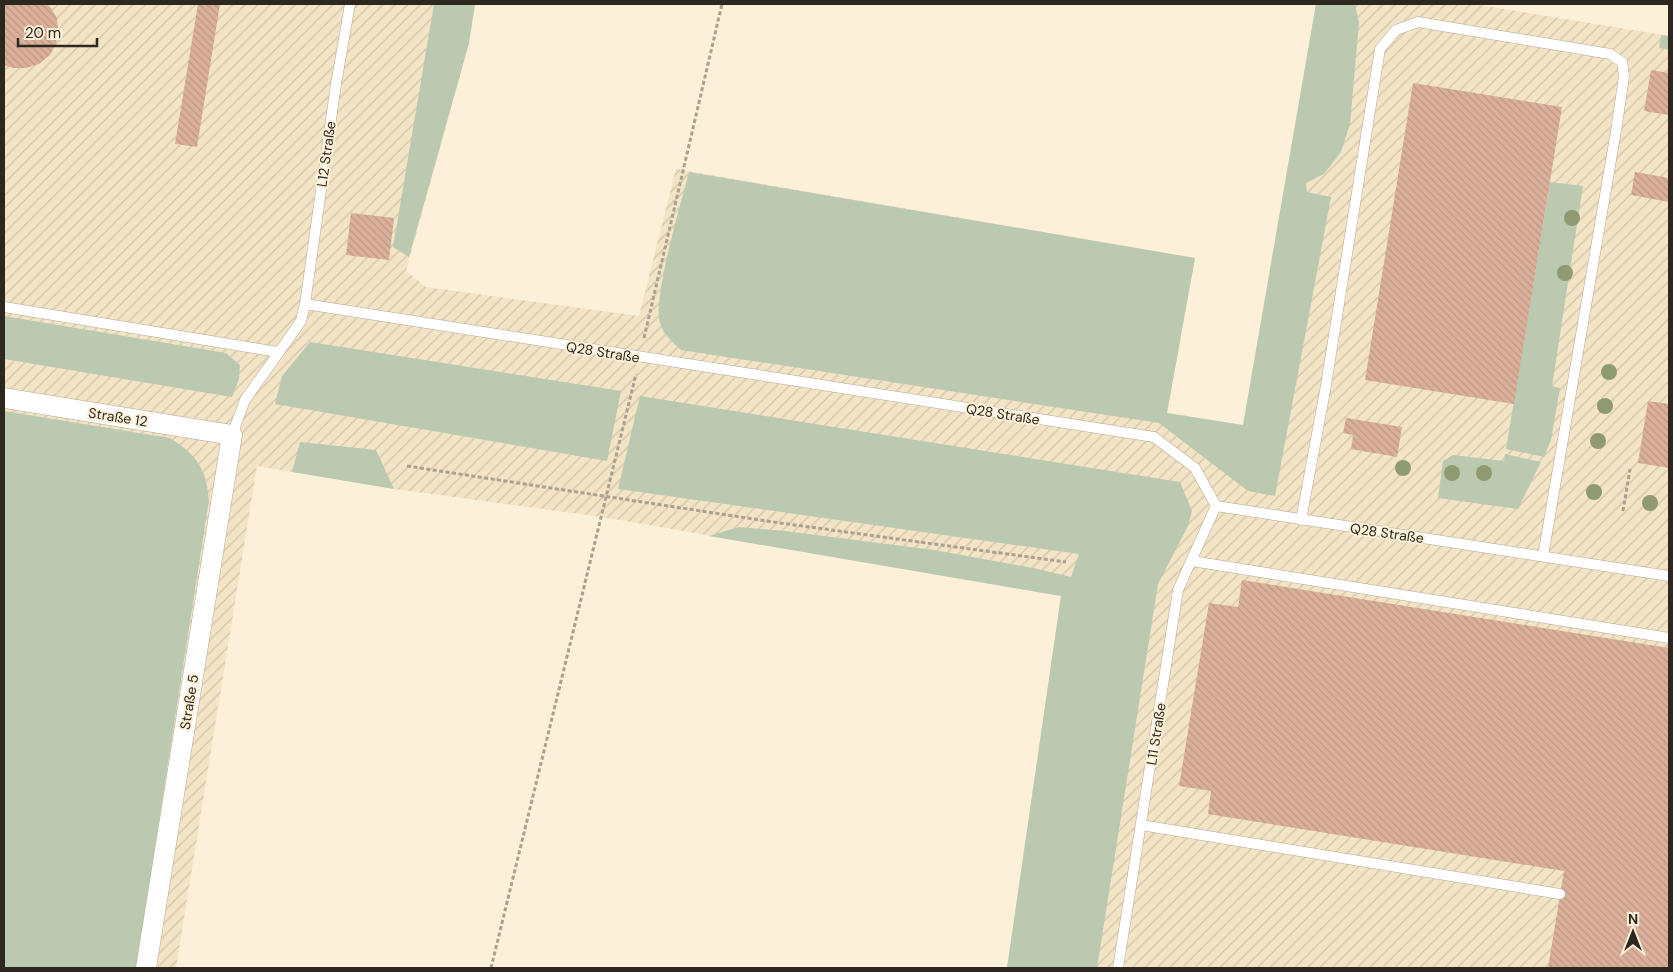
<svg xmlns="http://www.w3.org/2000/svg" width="1673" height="972" font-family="'DM Sans',sans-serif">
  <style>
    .industrial { fill: url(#industrial-furrows) }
    .green { fill: #bbc9b0 }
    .building { fill: url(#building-back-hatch) }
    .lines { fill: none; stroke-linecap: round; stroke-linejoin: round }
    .lane-casing { stroke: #b4a892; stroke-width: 11 }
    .street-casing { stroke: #b4a892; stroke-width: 21 }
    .path { stroke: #aaa190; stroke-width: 3; stroke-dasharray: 4 2.5; stroke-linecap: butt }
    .lane { stroke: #fff; stroke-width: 10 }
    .street { stroke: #fff; stroke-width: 20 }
    .tree { fill: #909a71 }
    .labels { text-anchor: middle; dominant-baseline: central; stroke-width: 4; stroke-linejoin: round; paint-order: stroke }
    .street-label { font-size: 14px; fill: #2c281f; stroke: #fcf0d9 }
  </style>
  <defs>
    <pattern id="industrial-furrows" width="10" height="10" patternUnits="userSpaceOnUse" patternTransform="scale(1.25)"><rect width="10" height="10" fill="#f4e4c6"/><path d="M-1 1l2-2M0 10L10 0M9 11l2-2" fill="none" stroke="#d1c4aa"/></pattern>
    <pattern id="building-back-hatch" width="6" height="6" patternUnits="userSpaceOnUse" patternTransform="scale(1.25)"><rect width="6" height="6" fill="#dab09b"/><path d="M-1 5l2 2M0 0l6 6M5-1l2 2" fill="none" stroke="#bb9785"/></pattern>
  </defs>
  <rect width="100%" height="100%" fill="#fcf0d9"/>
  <path class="industrial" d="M4,4H475L469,43L406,271L426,287L639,316L676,169L1195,258L1167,413L1243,425L1316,4H1474L1669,36V968H1007L1061,596L602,517L394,489L257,466L176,968H4Z"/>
  <path class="green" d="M434,4H475L469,43L409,257L393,247Z
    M1316,4H1355L1359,23L1350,124L1341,152L1324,174L1306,183L1307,192L1331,197L1275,496L1248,491L1159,423L681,350C672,342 664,335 660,323C652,300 682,200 689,172L1195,258L1167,413L1243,425Z
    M1661,35L1669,36V50L1659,48Z
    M1550,182L1583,186L1552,386L1560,388L1551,440L1544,457L1506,449Z
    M4,316L226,353L240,365L239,379L232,397L4,359Z
    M310,342L621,391L607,461L275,404L282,376Z
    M640,396L1180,482L1192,511L1188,526L1158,584L1097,968H1007L1061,596L709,536L739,527L785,531L934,550L1038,569L1071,577L1079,554L618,489Z
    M4,411L170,438C197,455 206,468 209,500L136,968H4Z
    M300,442L376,450L394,489L292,472Z
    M1453,455L1504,461L1505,454L1541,462L1518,509L1438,498L1443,461Z"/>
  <path class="building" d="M4,4H47L51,8L57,18L58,30L56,44L50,55L39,64L26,68H13L4,65Z
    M198,4H220L197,147L175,144Z
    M1651,70L1669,73V115L1644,111Z
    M1413,83L1562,107L1514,404L1365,380Z
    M1635,172L1669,178V202L1631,195Z
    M351,213L394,218L389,260L346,255Z
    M1648,401L1669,404V468L1638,463Z
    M1346,418L1402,427L1397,457L1351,449L1353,435L1343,433Z
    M1242,580L1669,648V968H1548L1564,871L1208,814L1211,791L1179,786L1209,603L1238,607Z"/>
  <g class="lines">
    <g class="lane-casing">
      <path id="lane" d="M305,304L1154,437L1195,468L1216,506
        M4,307L278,352
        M232,435L245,400L301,321L305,304L336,84L350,4
        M1216,506L1669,576
        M1301,520L1325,391L1380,49L1396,30L1418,22L1610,54L1622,62L1624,76L1616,131L1543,556
        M1192,561L1669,638
        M1141,825L1560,894
        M1118,968L1178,590L1216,506"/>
    </g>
    <g class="street-casing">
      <path id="street" d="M4,398L232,435L146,968"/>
    </g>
    <path class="path" d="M644,338L722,4
      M407,466L773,522L1066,562
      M1623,511L1630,469
      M491,968L636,374"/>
    <use href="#lane" class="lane"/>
    <use href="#street" class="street"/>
  </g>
  <g class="tree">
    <circle cx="1572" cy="218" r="8"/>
    <circle cx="1565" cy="273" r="8"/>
    <circle cx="1609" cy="372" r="8"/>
    <circle cx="1605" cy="406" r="8"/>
    <circle cx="1598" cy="441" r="8"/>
    <circle cx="1403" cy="468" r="8"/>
    <circle cx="1452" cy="473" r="8"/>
    <circle cx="1484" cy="473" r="8"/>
    <circle cx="1594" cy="492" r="8"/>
    <circle cx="1650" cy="503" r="8"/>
  </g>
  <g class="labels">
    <g class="street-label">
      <text transform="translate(326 154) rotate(-82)">L12 Straße</text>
      <text transform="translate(603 352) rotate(9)">Q28 Straße</text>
      <text transform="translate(1003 414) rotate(9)">Q28 Straße</text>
      <text transform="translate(118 417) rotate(9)">Straße 12</text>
      <text transform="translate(1387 533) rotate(8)">Q28 Straße</text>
      <text transform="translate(189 702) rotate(-81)">Straße 5</text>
      <text transform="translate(1156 734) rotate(-81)">L11 Straße</text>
    </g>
  </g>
  <rect width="1673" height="972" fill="none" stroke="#2c281f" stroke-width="10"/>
  <g transform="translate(1633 932)" stroke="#fcf0d9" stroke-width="4" paint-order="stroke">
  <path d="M0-4L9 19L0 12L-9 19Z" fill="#2c281f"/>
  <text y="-8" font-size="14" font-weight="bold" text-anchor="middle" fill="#2c281f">N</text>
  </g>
  <path d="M18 38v8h79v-8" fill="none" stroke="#2c281f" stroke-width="2.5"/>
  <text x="25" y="38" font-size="15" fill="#2c281f" stroke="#fcf0d9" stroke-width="4" paint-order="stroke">20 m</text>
</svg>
